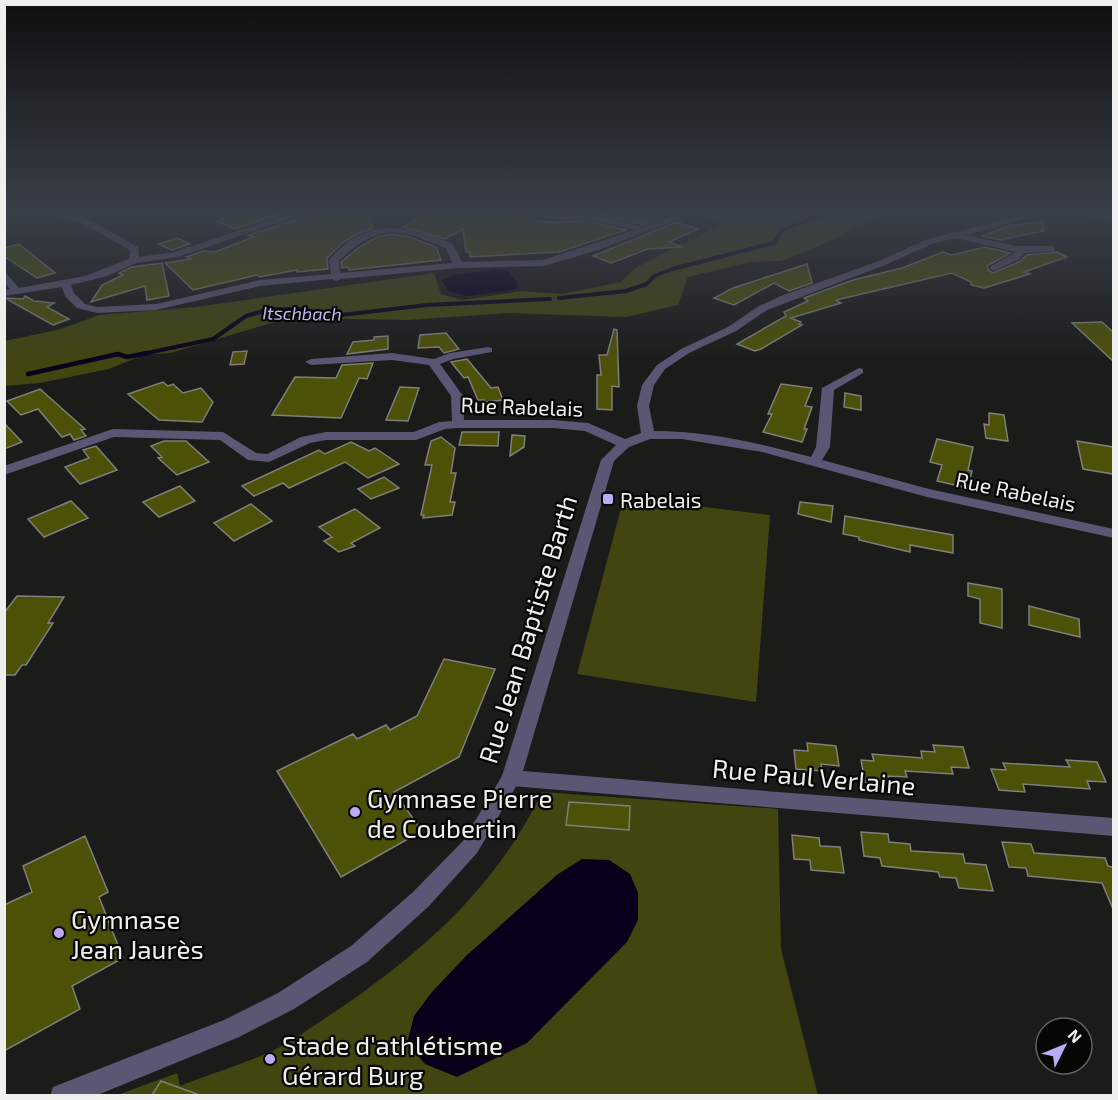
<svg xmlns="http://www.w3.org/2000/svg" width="1118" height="1100" font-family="'Exo 2',sans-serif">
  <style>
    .green { fill: #414510 }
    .water { fill: #08001b }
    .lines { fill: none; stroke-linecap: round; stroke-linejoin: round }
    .stream-far1 { stroke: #08001b; stroke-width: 4 }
    .stream { stroke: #08001b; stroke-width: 4.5 }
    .building { fill: #4d5107; stroke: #7f7f7c; stroke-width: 1.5 }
    .pedestrian { fill: #5c5675; fill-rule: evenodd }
    .minor { fill: #5c5675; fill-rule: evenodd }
    .poi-dot { fill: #bbaaf6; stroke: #060605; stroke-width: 2 }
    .labels { text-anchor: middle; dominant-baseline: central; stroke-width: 4.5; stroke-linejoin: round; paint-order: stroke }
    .far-water-label { font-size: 18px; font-style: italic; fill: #c2b6f2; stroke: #060605 }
    .street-label { font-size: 21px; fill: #efefed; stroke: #060605 }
    .poi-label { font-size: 21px; fill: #efefed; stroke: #060605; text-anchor: start }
    .near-street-label { font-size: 26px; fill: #efefed; stroke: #060605 }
    .near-poi-label { font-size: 26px; fill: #efefed; stroke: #060605; text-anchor: start }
  </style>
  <rect width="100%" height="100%" fill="#1b1b19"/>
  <path class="green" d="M700,212H898L878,216L823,244L781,261L750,262L688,277L678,305L626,317L507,313L409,320L288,318L170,353L143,355L109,369L40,383L5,386V341L61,329L99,315L196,307L434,273L441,294L462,300L522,291L562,294L621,282L635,268L724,223L706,218Z
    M624,497L770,515L756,702L577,674Z
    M542,792L778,809L781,949L818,1095L115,1096L177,1073L180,1086C212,1073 257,1060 286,1044C304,1033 322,1020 339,1009C424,951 497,886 542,792Z"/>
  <path class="water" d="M496,269L508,271L517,282L518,287L512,290L468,296L450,292L441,280L453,275Z
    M582,859L609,860L630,874L638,893V920L627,942L527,1043L457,1077L425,1064L407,1043L414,1016L432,992L466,956L558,874Z"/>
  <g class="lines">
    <path class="stream-far1" d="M559,298L626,291L647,284L654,276L672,269L774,243L782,230L829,212
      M115,355H120
      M138,355L213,339L246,316L270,309H303L332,316L427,305L550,299"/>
    <path class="stream" d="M28,374L118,354L127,357L147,353"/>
  </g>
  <path class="building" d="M246,212H270L278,215L235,229L217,221Z
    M321,212H369L373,228L357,234L341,244L327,258L328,269L297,272V270L259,277L257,275L193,290L165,263L191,259L186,257L203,251L215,252L253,237L248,235Z
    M431,212H504L546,222L584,221L626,230L559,252L470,257V252H466L463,229L445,239L403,227Z
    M591,212H643L662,218L644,225Z
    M676,222L698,229L669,242L683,247L648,249L611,263L593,256Z
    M1043,222L1044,231L1000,240L982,236L1011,225Z
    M391,234L410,237L436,247L441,260L349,270L348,267L342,268L341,262L358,248L377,237Z
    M177,238L190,244L172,250L158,244Z
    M19,244L55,273L37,278L4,256V248Z
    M985,247L1010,253L987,266L988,270L993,273L1021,261L1026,255L1057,252L1067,257L1024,272L1030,274L984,288L971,285V282L952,273L836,300L841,303L791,318L801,322L799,324L802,325L761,349L755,351L737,344L786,316L784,312L808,301L804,298L853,280L902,268L943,252L952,255Z
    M162,263L169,296L147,300L145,286L91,302L102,285L123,275L119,273L132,267Z
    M807,264L812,283L789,291L774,283L734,305L714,298L733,288Z
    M25,296L34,301L54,303L47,307L69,319L53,325L5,298L23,299Z
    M1102,322L1113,332V361L1072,323Z
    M614,329L617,330L619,387L612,386V410L597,409V375H601L599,355H607Z
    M446,333L459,349L444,353L439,347L418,348L420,335Z
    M388,336V349L347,354L353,342L374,340V337Z
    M247,351L244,364L230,365L233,352Z
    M467,359L491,388L498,387L503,400L485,402L484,400H478L468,377L464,378L451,362Z
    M373,363L367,379L359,378L341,418L272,415L295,377L336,378L342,365Z
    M163,382L168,386L173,384L183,393L201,388L213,402L202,422L159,420L128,394Z
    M781,384L812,388L805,406L812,407L804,429H807L802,442L763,432L772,414H768Z
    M400,387L419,388L408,421L386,420Z
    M40,389L85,429L81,430L86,436L74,440L70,434L62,437L38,409L21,415L7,401Z
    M845,393L861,396V410L844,407Z
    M989,413L1004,415L1008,441L986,438L984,424L989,425Z
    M4,423L22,442L4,449Z
    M462,432H499L498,446L459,445Z
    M512,435L525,436L524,447L510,456Z
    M441,437L455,448L451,473H456L450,502H455L452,515L423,518L424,515H421L432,465H425L431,441Z
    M937,439L973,447L968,470L972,471L968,488L937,481L942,465L930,462Z
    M164,441H186L209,462L177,475L158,458L162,457L151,446Z
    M1077,441L1113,447V474L1083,469Z
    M351,442L369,451L375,448L399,464L368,478L345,462L289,488L283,483L254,496L242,486L319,450L325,454Z
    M96,446L117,470L80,484L65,467L89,458L83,450Z
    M384,477L399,488L371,499L358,489Z
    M180,486L195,501L159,517L143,502Z
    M71,501L88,518L44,537L28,519Z
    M800,502L833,506L831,522L798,514Z
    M251,504L272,521L234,541L214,523Z
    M355,509L380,528L351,543L355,546L339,552L324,541L332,537L319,527Z
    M845,516L953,535V553L910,545V552L859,540V537L843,534Z
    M968,583L1002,589V628L980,623V599L968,596Z
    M17,596L64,597L48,623H53L26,665H22L15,675H4V613Z
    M1029,606L1079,619L1080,637L1029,625Z
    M444,659L495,669L459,757L394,792L422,831L341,877L277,771L353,734L357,739L386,725L390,730L417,716Z
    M807,743L836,746L839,766L821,764L822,771L796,769L794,750L808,751Z
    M933,745L963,747L969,768L951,767L953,774L905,771L907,777L888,776L890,783L865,782L861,760L874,761L872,754L922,758L921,751L935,752Z
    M1066,760L1097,762L1106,782L1087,781L1090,789L1023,784L1025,792L999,790L991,769L1006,770L1003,763L1070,767Z
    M569,802L630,806L629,830L566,825Z
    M861,832L888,834L889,842L910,844L911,851L963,854L965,863L986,865L993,891L959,888L956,878L940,877L938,872L882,866L880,858L864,856Z
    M792,835L819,838L820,846L840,847L844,873L811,870L810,860L794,859Z
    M85,836L108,892L99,897L123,958L72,986L80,1009L4,1051V905L32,892L23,866Z
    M1002,842L1031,844L1034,853L1105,858L1108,866L1113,867V909L1102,883L1028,876L1026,868L1009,867Z
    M161,1081L197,1094V1095H152Z"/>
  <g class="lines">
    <path class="pedestrian" d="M511,770L778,792L785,794L788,800L785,806L778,808L511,786L504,784L501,778L504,772Z"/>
    <path class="minor" d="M34,212H54L86,218L138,247L139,257L174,252L295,212H309L178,257L136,263L107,276L71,285L74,293L85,304L97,307L156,304L260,280L331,274L329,260C366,216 406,225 453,244L462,262L543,260L635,230L584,219H551L528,212L584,213L644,227L677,215L681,218L598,250L544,266L458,268L341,279L336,281L332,279L260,286L156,310L97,313L77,308L65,296L62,287L4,296V290L10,289L4,282V271L19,288L85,276L129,259L130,250L80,222ZM391,232L411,235L446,248L452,263L340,273L339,261C353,246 371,234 391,232Z
      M1034,212H1050L966,235L1015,246H1052L1055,247V251L1025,253L1020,259L994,271L989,268L991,266L1016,252L956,238L934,243L885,265L767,310L736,331L689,353L665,369L654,385L649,406L654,431C707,431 759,443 811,457L816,447L822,388L859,368L863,369V373L834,390L830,447L822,460L929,489L1114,529V538L927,497L762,452L682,439H650L629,447L614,461L521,778L477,853L429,906L367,962L294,1009L239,1037L95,1096H50L53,1087L224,1020L278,993L351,946L413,892L463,841L502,776L601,460L616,445L585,431L553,428H458L445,429L416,440H326L310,443L269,462L248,460L220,440L114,437L4,475V466L113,429L223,432L256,453L267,454L301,437L326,432H414L439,422L452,421L451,396L429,365L392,360L311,365L305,362L311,359L392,353L434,359L450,353L488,347L492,348V352L453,359L440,364L463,396L464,420H553L588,423L625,439L641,433L637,406L642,385L657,365L681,349L728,327L759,306L781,296L879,261L928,239Z
      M1077,212L1114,214V220L1081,215Z
      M778,792L1114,818V836L778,808L771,806L768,800L771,794Z"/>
  </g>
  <linearGradient id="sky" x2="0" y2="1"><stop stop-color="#0f0f0e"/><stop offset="0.58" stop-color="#393f49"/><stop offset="1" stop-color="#393f49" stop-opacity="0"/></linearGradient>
  <rect width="1118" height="366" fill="url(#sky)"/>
  <g class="poi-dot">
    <rect x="602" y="493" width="12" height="12" rx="3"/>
    <circle cx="355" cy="812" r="6"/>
    <circle cx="59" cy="933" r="6"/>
    <circle cx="270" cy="1059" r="6"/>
  </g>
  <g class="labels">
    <g class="far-water-label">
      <text transform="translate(302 313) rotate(1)">Itschbach</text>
    </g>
    <g class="street-label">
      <text transform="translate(522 406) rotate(2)">Rue Rabelais</text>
      <text transform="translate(1016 491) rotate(12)">Rue Rabelais</text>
    </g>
    <g class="poi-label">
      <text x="620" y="499">Rabelais</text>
    </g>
    <g class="near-street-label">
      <text transform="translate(527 629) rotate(-73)">Rue Jean Baptiste Barth</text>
      <text transform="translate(814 776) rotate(5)">Rue Paul Verlaine</text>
    </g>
    <g class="near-poi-label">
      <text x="367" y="797">Gymnase Pierre<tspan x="367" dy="30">de Coubertin</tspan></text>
      <text x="71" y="918">Gymnase<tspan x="71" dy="30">Jean Jaurès</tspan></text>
      <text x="282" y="1044">Stade d'athlétisme<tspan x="282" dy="30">Gérard Burg</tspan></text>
    </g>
  </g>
  <rect width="1118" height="1100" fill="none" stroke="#efefed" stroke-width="12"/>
  <g transform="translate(1064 1046) rotate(47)"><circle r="28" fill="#060605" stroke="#636362" stroke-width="1.5"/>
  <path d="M0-4.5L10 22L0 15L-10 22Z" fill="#bbaaf6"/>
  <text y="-9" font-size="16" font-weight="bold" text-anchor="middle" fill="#efefed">N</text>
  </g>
</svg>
